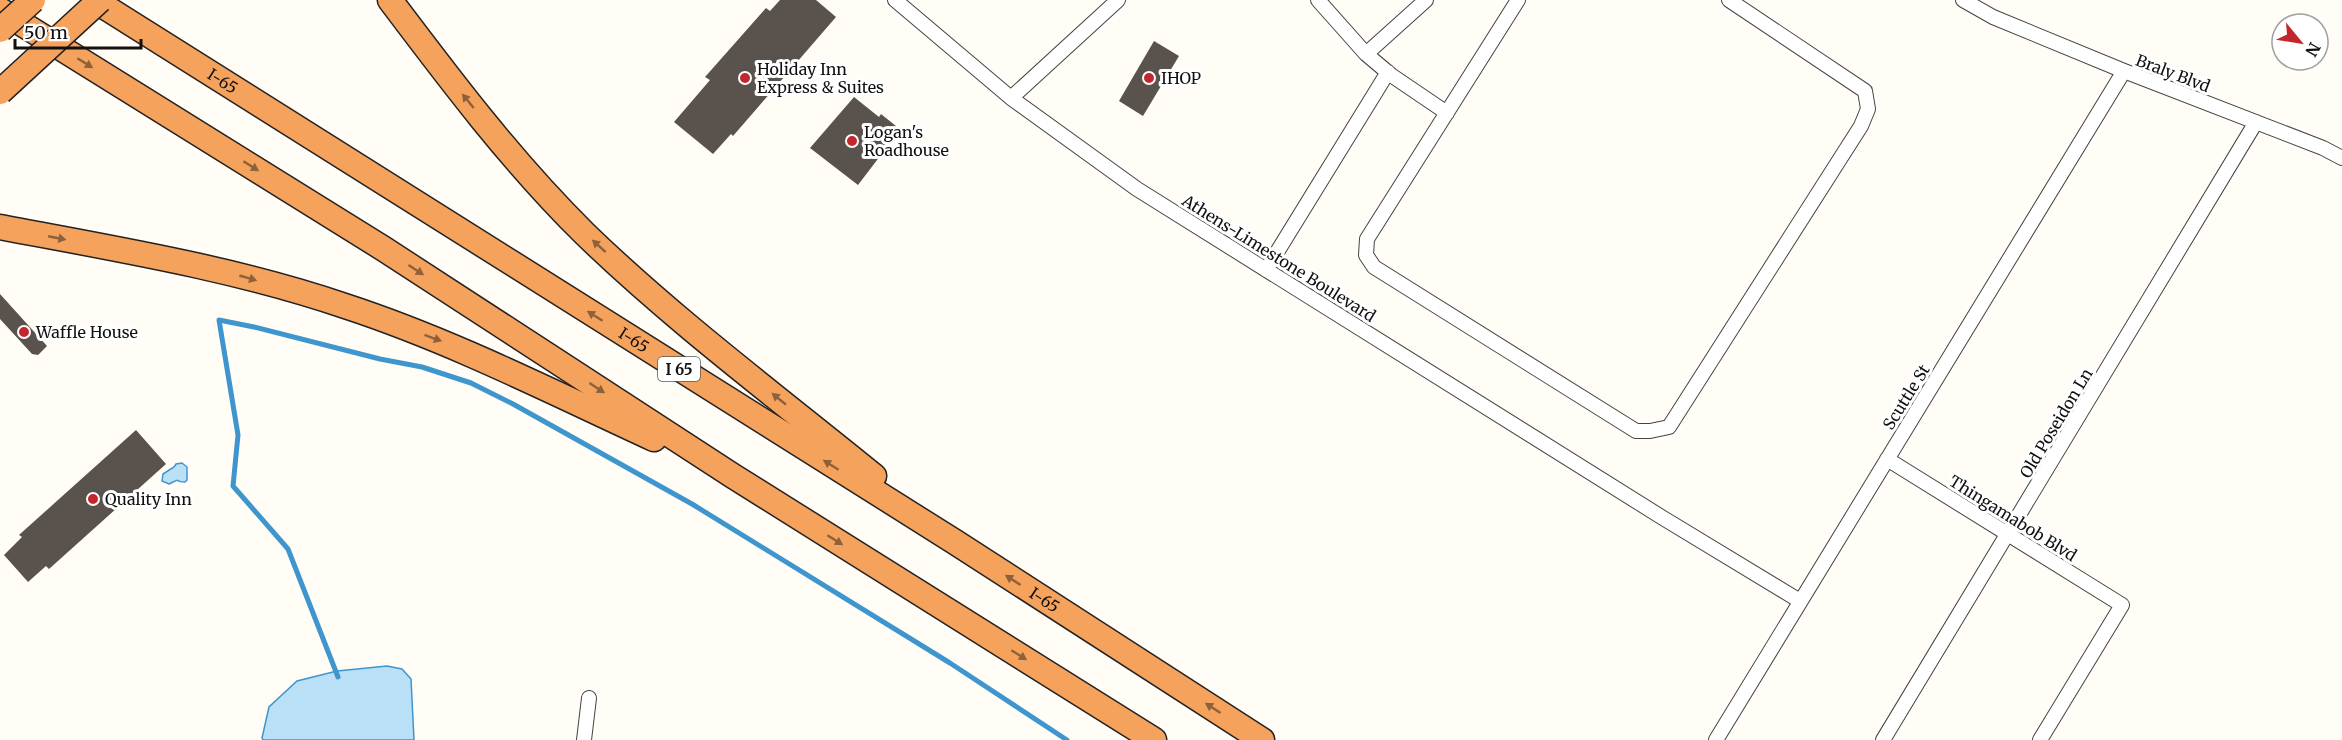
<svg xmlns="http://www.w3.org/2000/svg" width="2342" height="740" font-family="Merriweather,serif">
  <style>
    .water { fill: #b9e0f7; stroke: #3f96cf; stroke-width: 1.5 }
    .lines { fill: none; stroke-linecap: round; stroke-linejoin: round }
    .stream { stroke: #3f96cf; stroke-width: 5 }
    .building { fill: #5a524d }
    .street-casing { stroke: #444; stroke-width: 16 }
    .highway-casing { stroke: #222; stroke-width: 27 }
    .street { stroke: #fff; stroke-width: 14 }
    .highway { stroke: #f5a25d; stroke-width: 24 }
    .highway-bridge-casing { stroke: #222; stroke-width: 27; stroke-linecap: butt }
    .highway-bridge { stroke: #f5a25d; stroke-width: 24 }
    .oneway { fill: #8e613b }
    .poi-dot { fill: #c4262e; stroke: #fff; stroke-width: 2 }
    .labels { text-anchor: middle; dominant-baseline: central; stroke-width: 6; stroke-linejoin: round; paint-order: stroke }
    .shield { fill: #fff; stroke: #585858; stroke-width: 1.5 }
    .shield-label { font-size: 15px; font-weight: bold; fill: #111 }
    .poi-label { font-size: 16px; fill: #111; stroke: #fff; text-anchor: start }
    .street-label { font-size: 16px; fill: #111; stroke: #fff }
  </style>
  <rect width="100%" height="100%" fill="#fffdf5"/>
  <path class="water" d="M182,463L187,467V480L185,482C172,482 184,477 169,484L162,481L163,474L174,467L176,464Z
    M387,666L402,669L411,679L414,740H263L262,738L269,707L297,681L337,671Z"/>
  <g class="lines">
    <path class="stream" d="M338,677L288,549L233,486L238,435L219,320L254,327L380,359L422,367L471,383L513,404L692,504L950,663L1067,740"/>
  </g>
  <path class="building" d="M780,0H816L836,17L733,136L731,134L713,154L674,122L710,80L705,77L766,8L770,11Z
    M1154,41L1179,56L1143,116L1119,101Z
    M854,97L879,117L881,114L896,126L885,140L890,143L858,185L810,148Z
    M0,294L47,346L38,355L32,354L0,319Z
    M136,430L166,464L49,569L46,566L28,582L4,555L22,537L19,535Z"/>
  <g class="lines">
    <g class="street-casing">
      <path id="street" d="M895,0L1011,98L1137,189L1663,518L1800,601
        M1318,0L1366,54L1391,75L1447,113
        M1518,0L1367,239L1366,255L1374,267L1636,431H1650L1669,427L1861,126L1868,109L1865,91L1729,0
        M1963,0L1993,17L2124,71L2323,148L2342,158
        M1366,54L1426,0
        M1011,98L1118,0
        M1266,270L1388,72
        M1887,459L2122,605L2040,740
        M584,740L589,698
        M1716,740L2124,71
        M1883,740L2256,122"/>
    </g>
    <g class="highway-casing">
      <g id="highway">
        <path id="s1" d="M94,0L955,542L1262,740"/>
        <path d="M390,0C451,81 512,162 585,234C675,321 777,397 874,476"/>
        <path d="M0,10L384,249L733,476L1154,740"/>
        <path d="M0,227C116,249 233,268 345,306C452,341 552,392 654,439"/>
      </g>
    </g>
    <use href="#street" class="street"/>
    <use href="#highway" class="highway"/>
    <g class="highway-bridge-casing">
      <path id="highway-bridge" d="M0,30L33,0
        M0,92L100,0"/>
    </g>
    <use href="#highway-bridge" class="highway-bridge"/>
  </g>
  <defs><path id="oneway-solid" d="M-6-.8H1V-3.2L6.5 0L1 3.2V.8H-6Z" transform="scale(1.5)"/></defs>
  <g class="oneway">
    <use href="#oneway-solid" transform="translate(85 63) rotate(32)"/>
    <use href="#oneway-solid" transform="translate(468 101) rotate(-129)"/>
    <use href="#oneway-solid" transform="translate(251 166) rotate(32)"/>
    <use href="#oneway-solid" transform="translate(57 238) rotate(11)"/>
    <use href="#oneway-solid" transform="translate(599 246) rotate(-138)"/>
    <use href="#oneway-solid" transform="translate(416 270) rotate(33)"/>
    <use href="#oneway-solid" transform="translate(248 278) rotate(16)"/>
    <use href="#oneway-solid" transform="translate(595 316) rotate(-148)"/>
    <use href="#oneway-solid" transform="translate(433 338) rotate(20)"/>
    <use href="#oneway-solid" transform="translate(597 388) rotate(33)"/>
    <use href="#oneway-solid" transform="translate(779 399) rotate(-141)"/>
    <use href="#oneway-solid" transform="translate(831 465) rotate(-148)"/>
    <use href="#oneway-solid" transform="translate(835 540) rotate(32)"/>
    <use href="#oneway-solid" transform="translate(1013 580) rotate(-147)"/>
    <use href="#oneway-solid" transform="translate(1019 655) rotate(32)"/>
    <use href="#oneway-solid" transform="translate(1213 708) rotate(-147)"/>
  </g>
  <g class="poi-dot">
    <circle cx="745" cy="78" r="6"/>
    <circle cx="1149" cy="78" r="6"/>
    <circle cx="852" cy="141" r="6"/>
    <circle cx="24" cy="332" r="6"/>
    <circle cx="93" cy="499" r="6"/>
  </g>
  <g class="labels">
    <rect class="shield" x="658" y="357" width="42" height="24" rx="4.5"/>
    <g class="shield-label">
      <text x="679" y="369">I 65</text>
    </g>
    <g class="poi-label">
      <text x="757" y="69">Holiday Inn<tspan x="757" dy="18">Express &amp; Suites</tspan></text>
      <text x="1161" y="78">IHOP</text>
      <text x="864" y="132">Logan's<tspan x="864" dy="18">Roadhouse</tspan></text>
      <text x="36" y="332">Waffle House</text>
      <text x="105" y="499">Quality Inn</text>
    </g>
    <g class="street-label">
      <text transform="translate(2173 73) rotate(21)">Braly Blvd</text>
      <text stroke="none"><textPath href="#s1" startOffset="152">I-65</textPath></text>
      <text transform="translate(1279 258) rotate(32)">Athens-Limestone Boulevard</text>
      <text stroke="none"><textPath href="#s1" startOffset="638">I-65</textPath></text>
      <text transform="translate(1906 397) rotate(-58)">Scuttle St</text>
      <text transform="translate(2056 423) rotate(-59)">Old Poseidon Ln</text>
      <text transform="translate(2013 518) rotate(32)">Thingamabob Blvd</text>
      <text stroke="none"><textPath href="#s1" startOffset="1124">I-65</textPath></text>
    </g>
  </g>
  <g transform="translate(2300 42) rotate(120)"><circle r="28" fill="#ffffff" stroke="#a0a0a0" stroke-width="1.5"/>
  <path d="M0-4.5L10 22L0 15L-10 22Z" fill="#c4262e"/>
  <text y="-9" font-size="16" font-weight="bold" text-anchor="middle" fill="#111111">N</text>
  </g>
  <path d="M15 39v9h126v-9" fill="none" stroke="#111111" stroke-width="3"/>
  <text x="24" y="39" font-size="18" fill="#111111" stroke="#ffffff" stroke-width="4.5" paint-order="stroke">50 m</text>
</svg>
